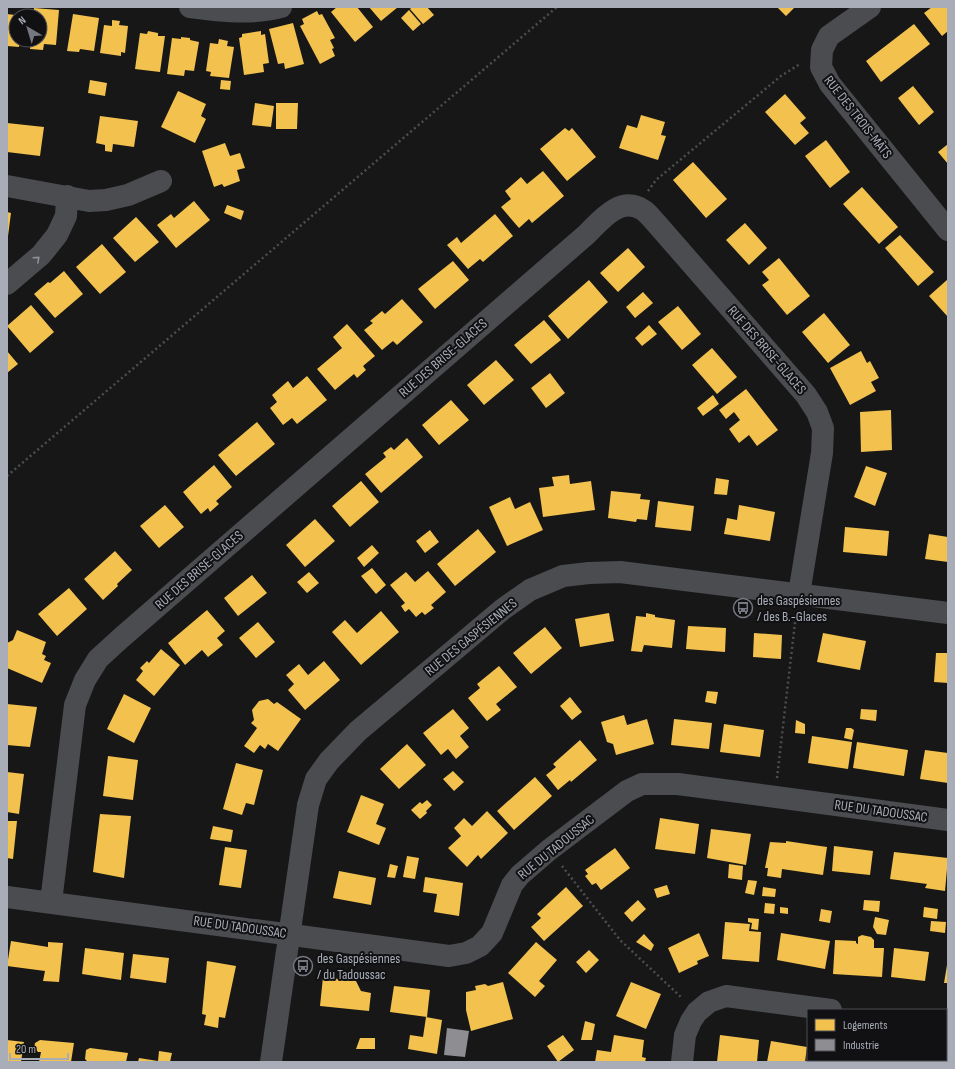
<svg xmlns="http://www.w3.org/2000/svg" width="955" height="1069" font-family="'Sofia Sans Condensed',sans-serif">
  <style>
    .homes { fill: #f2c14e }
    .industry { fill: #8d8d92 }
    .lines { fill: none; stroke-linecap: round; stroke-linejoin: round }
    .path { stroke: #4d4e52; stroke-width: 2.5; stroke-dasharray: 2 3; stroke-linecap: butt }
    .street { stroke: #4b4c50; stroke-width: 22 }
    .oneway { stroke: #8c9099 }
    .labels { text-anchor: middle; dominant-baseline: central; stroke-width: 4; stroke-linejoin: round; paint-order: stroke }
    .street-label { font-size: 14px; fill: #a8adb8; stroke: #111113 }
    .poi-label { font-size: 14px; fill: #a8adb8; stroke: #111113; text-anchor: start }
  </style>
  <rect width="100%" height="100%" fill="#171717"/>
  <path class="homes" d="M337,7H357L373,27L355,42L331,12Z
    M369,7H398L381,21Z
    M412,7H427L434,15L423,24L410,9Z
    M777,7H795L786,16Z
    M932,7H948V31L942,36L924,13Z
    M34,8L59,10L56,45L44,44L43,50L30,49L31,40H40V16H33Z
    M409,10L421,24L413,31L401,18Z
    M317,11L319,15L322,14L335,38L330,40L334,48L332,49L335,56L320,64L300,26L304,24L302,19Z
    M7,14L15,15L16,40H20L19,47L7,46Z
    M73,14L99,18L94,51L80,49L79,52L67,51Z
    M112,20L120,21L119,25L128,26L125,53L121,52V56L100,53L104,25L112,26Z
    M293,23L304,64L285,69L284,63L278,64L269,29Z
    M914,24L930,44L881,82L866,61Z
    M148,31L158,33V36H165L160,72L135,69L140,33L147,34Z
    M261,31V35L265,34L269,63L263,64L264,72L244,75L239,38L242,37V34Z
    M181,37L190,38V40L199,42L194,71L185,70L184,76L167,74L172,38L181,39Z
    M219,39L228,41L227,46L234,47L229,78L210,76L211,72L206,71L210,43L218,44Z
    M90,80L107,83L105,96L88,93Z
    M221,80L231,81L230,90L220,89Z
    M913,86L934,112L919,125L898,98Z
    M178,91L206,104L201,116L206,119L195,143L161,127Z
    M785,94L806,118L800,123L809,133L795,145L765,112Z
    M255,103L274,106L271,127L252,125Z
    M276,103H298L297,129H276Z
    M641,115L665,122L661,135L666,136L658,160L619,148L627,125L637,128Z
    M100,116L138,121L134,147L113,144L112,152L105,151V145L96,143Z
    M7,123L44,127L40,156L7,152Z
    M565,128L569,131L572,128L596,157L567,181L540,149Z
    M826,140L850,172L830,188L805,156Z
    M225,143L230,156L240,153L245,168L237,170L240,181L224,187L222,184L214,187L202,151Z
    M948,144V164L938,152Z
    M693,162L727,199L706,218L673,180Z
    M543,171L564,196L532,223L529,219L519,228L501,207L511,199L505,191L521,177L527,184Z
    M862,187L898,227L879,244L843,204Z
    M194,201L210,220L176,248L157,225L171,214L174,218Z
    M227,205L244,211L241,220L224,213Z
    M7,212L11,213L8,236H7Z
    M495,214L513,236L483,262L480,259L468,269L447,245L457,237L461,243Z
    M136,217L159,242L135,262L113,238Z
    M745,223L767,248L749,265L726,240Z
    M900,235L934,272L918,286L885,248Z
    M102,244L126,272L100,294L76,267Z
    M628,248L645,267L618,292L600,273Z
    M779,258L810,296L787,315L762,285L769,280L762,272Z
    M453,261L469,280L435,309L418,289Z
    M64,271L83,294L55,318L34,294L48,282L50,283Z
    M948,279V317L929,296Z
    M589,280L608,302L568,339L548,316Z
    M643,292L653,303L635,318L626,307Z
    M402,299L423,322L397,345L393,341L382,350L364,330L373,323L370,321L382,311L385,314Z
    M31,305L54,332L30,353L7,326Z
    M678,306L701,334L682,350L658,322Z
    M824,313L850,345L828,363L802,332Z
    M544,320L561,340L531,364L514,345Z
    M347,324L375,356L363,366L366,370L357,378L354,374L335,390L317,369L342,348L333,337Z
    M649,325L657,334L642,346L635,338Z
    M712,348L737,377L717,394L692,365Z
    M7,351L18,364L7,373Z
    M861,351L867,363L870,361L879,378L871,382L876,391L850,405L830,368Z
    M496,360L514,380L484,405L467,385Z
    M550,373L565,393L546,408L531,388Z
    M307,376L327,400L297,424L292,418L283,425L270,408L277,402L272,395L288,381L293,388Z
    M746,389L778,430L757,446L749,435L739,443L729,429L740,420L734,412L726,419L719,410Z
    M713,395L719,404L703,416L697,408Z
    M451,400L469,420L439,445L422,425Z
    M891,410L892,450L861,452L860,412Z
    M257,422L275,444L236,476L218,455Z
    M407,438L423,457L381,493L365,474L386,457L383,453L391,447L394,450Z
    M214,465L232,487L216,501L219,504L210,512L208,508L201,514L183,492Z
    M866,466L887,473L875,506L854,497Z
    M569,475L570,484L591,481L595,510L543,517L539,488L554,486L552,477Z
    M716,478L729,480L727,495L714,494Z
    M361,481L379,502L350,527L332,506Z
    M611,491L641,494L640,499L650,500L647,520L637,519L636,522L608,518Z
    M510,497L515,509L530,502L543,530L507,546L489,507Z
    M658,501L694,506L691,531L655,527Z
    M165,505L184,527L159,548L140,526Z
    M739,505L775,512L770,541L724,534L727,518L737,520Z
    M315,519L335,541L305,567L286,545Z
    M845,527L889,531L887,556L843,552Z
    M478,529L496,552L455,586L437,564Z
    M430,530L439,542L425,553L416,541Z
    M929,534L948,537V562L925,559Z
    M372,545L379,553L364,567L357,558Z
    M115,551L132,570L117,584L118,586L103,600L84,579Z
    M372,568L386,585L376,594L361,576Z
    M428,571L446,592L431,605L434,608L425,615L422,612L416,617L409,609L405,612L401,606L405,603L390,585L406,572L415,582Z
    M309,572L319,583L307,593L297,582Z
    M252,575L267,593L238,616L224,598Z
    M69,588L87,609L57,636L38,614Z
    M207,610L225,631L217,638L223,645L208,657L202,650L185,665L168,643Z
    M381,611L399,632L361,665L332,632L345,620L357,633Z
    M609,613L614,641L580,647L575,619Z
    M646,613L655,615V617L675,620L672,648L644,645L642,652L631,651L636,616L646,617Z
    M258,622L275,642L256,658L239,638Z
    M688,626L726,628L725,652L686,649Z
    M545,627L562,648L531,674L513,653Z
    M17,630L46,642L42,654L46,656L44,660L51,663L42,683L7,668L8,653L7,651V643L13,640Z
    M754,633L782,635L781,659L753,657Z
    M823,633L866,641L860,670L817,662Z
    M161,649L180,665L154,696L136,680L143,671L140,668L147,661L149,663Z
    M936,653H948V683L934,682Z
    M324,661L340,680L305,710L288,690L294,684L286,675L299,664L308,675Z
    M499,666L517,687L496,704L501,710L487,721L468,698L480,688L477,684Z
    M707,691L718,692L716,704L705,702Z
    M124,694L151,708L134,743L107,729Z
    M570,697L582,712L572,720L560,706Z
    M268,699L274,704L277,702L301,719L278,751L268,744L265,749L260,745L254,753L244,746L257,728L251,723L254,720L252,710L259,701Z
    M7,704L37,707L30,747L7,745Z
    M453,709L469,728L460,736L469,747L456,759L448,749L441,755L423,733Z
    M861,709L877,710L876,721L860,719Z
    M624,715L627,725L647,719L654,744L616,755L613,744L607,742L601,722Z
    M674,719L712,723L709,749L671,745Z
    M796,720L805,724V734L795,733Z
    M724,724L764,730L760,757L720,752Z
    M846,728H851L854,730L852,740L844,738Z
    M812,736L852,742L848,769L808,763Z
    M580,740L597,760L571,782L570,780L558,790L546,775L556,767L553,764Z
    M857,742L908,750L904,776L853,768Z
    M407,744L426,765L399,789L380,769Z
    M925,750L948,753V783L920,779Z
    M108,756L138,760L133,800L103,796Z
    M236,763L263,770L254,805L246,803L242,815L223,809Z
    M453,771L464,782L454,791L443,779Z
    M7,772L24,774L19,814L7,812Z
    M535,777L552,796L514,830L497,811Z
    M361,795L384,804L376,824L386,828L379,845L347,832Z
    M427,800L432,805L426,811L427,813L420,819L411,810L420,802L422,804Z
    M487,811L508,833L481,859L478,855L467,867L448,848L461,836L454,828L464,818L472,826Z
    M100,814L131,816L124,878L93,872Z
    M660,818L699,824L695,854L655,849Z
    M7,821H17L13,859L7,858Z
    M213,826L233,830L231,842L210,839Z
    M711,829L751,834L746,865L707,858Z
    M786,841L827,847L823,875L782,869L781,878L767,876L768,868H765L770,842L786,843Z
    M834,846L873,851L870,875L832,871Z
    M225,847L247,850L241,888L219,885Z
    M615,848L630,868L601,890L596,883L592,885L585,876L588,874L585,870Z
    M894,852L948,858L945,891L925,888L927,884L890,879Z
    M407,856L419,858L415,879L403,877Z
    M390,864L398,866L395,878L387,877Z
    M729,864L743,866L742,880L728,878Z
    M339,871L376,878L371,905L333,898Z
    M425,877L463,883L459,916L434,912L437,894L423,892Z
    M748,880L757,881L754,895L745,893Z
    M667,885L670,894L657,898L654,889Z
    M566,887L583,906L544,941L531,927L541,918L537,914Z
    M763,887L776,889L775,897L762,896Z
    M638,900L646,909L632,922L624,913Z
    M864,900L880,901L879,912L863,910Z
    M765,903L775,904L774,914L764,913Z
    M780,907L788,908V914L780,913Z
    M924,907L938,909L937,919L923,917Z
    M821,909L832,911L830,923L819,921Z
    M875,917L889,920L886,935L877,934L873,927Z
    M748,918L759,919L758,930L751,929L752,923L748,922Z
    M931,921L946,922L945,933L930,931Z
    M725,922L750,924L749,931L761,932L759,962L722,959Z
    M699,933L709,956L697,961L698,964L679,973L668,948Z
    M781,933L830,941L825,969L777,960Z
    M644,934L654,945L651,951L636,942Z
    M862,935L871,937L874,940V948H884L882,977L833,974L835,940L856,941V943L858,944V937Z
    M11,941L48,947V942L63,943L59,982L43,981L45,971L7,966Z
    M536,942L557,960L539,981L545,986L535,997L508,973Z
    M85,948L124,953L121,980L82,974Z
    M894,948L929,952L925,981L891,977Z
    M589,950L599,960L586,973L576,962Z
    M133,954L169,958L166,983L130,978Z
    M207,961L236,966L225,1018L219,1017L218,1028L204,1025L206,1015L202,1014Z
    M947,965H948V983H944Z
    M323,977L356,981L361,991L371,993L369,1011L320,1006Z
    M503,982L513,1019L471,1031L466,1010V992L476,990L475,986L485,984L488,986Z
    M631,982L661,994L646,1029L616,1016Z
    M394,986L430,990L427,1017L390,1012Z
    M426,1017L442,1020L437,1054L408,1049L410,1035L423,1037Z
    M585,1021L595,1024L592,1040H581Z
    M563,1035L574,1050L558,1062L547,1046Z
    M614,1035L644,1040L642,1057L646,1058L645,1062H595L597,1050L611,1052Z
    M720,1035L759,1040L757,1062H717Z
    M360,1038H375V1049H356Z
    M7,1040L24,1042L21,1062H7Z
    M40,1040L74,1043L71,1062H39L41,1052H38L34,1048L35,1043Z
    M771,1041L807,1047L805,1062H767Z
    M90,1048L128,1053L126,1062H88L85,1059L86,1050Z
    M159,1051L172,1053L170,1062H138L139,1058L158,1061Z
    M839,1060H871V1062H839Z
    M880,1060H929V1062H880Z"/>
  <path class="industry" d="M447,1028L469,1031L465,1057L444,1055Z"/>
  <g class="lines">
    <path class="path" d="M648,191L656,180L781,76L800,64
      M7,476L557,7
      M777,778L796,614
      M562,866L620,940L682,998"/>
    <path class="street" d="M190,7C220,11 252,15 281,7
      M870,7L829,36L822,50L821,67L830,84L948,230
      M7,186L89,201L106,200L128,195L161,181
      M7,284L41,255L57,235L66,216L67,196
      M7,897L449,956L466,953L480,946L492,933L512,885L520,875L549,850L627,791L642,784H678L948,820
      M51,902L75,705L85,680L98,659L121,638L587,234C601,220 621,195 643,210C648,213 652,219 656,223L806,395L817,412L823,428L822,453L799,594
      M946,1026H948
      M271,1062L308,805L316,779L329,761L358,731L503,609L530,590L563,576L589,573L620,572L948,613
      M682,1062L685,1035L691,1021L697,1012L709,1002L726,996L831,1010"/>
  </g>
  <defs><path id="oneway-chevron" d="M-2-3.5L2.5 0L-2 3.5" fill="none" stroke-width="1.6" stroke-linecap="round" stroke-linejoin="round"/></defs>
  <use class="oneway" href="#oneway-chevron" transform="translate(37 259) rotate(-42)"/>
  <defs>
    <g id="bus-ring" transform="scale(1)"><circle r="9.5" fill="#111113" stroke="#757880" stroke-width="1.5"/><path d="M-5-6H5V4H4V6H2V4H-2V6H-4V4H-5ZM-3.5-4V0h7V-4ZM-3.5 1.2v1.5H-2V1.2ZM2 1.2v1.5H3.5V1.2Z" fill="#757880"/></g>
  </defs>
  <g fill-rule="evenodd">
    <use href="#bus-ring" x="743" y="608"/>
    <use href="#bus-ring" x="303" y="966"/>
  </g>
  <g class="labels">
    <g class="street-label">
      <text transform="translate(858 117) rotate(52)">RUE DES TROIS-MÂTS</text>
      <text transform="translate(767 350) rotate(49)">RUE DES BRISE-GLACES</text>
      <text transform="translate(443 358) rotate(-41)">RUE DES BRISE-GLACES</text>
      <text transform="translate(199 570) rotate(-41)">RUE DES BRISE-GLACES</text>
      <text transform="translate(471 637) rotate(-39)">RUE DES GASPÉSIENNES</text>
      <text transform="translate(881 811) rotate(8)">RUE DU TADOUSSAC</text>
      <text transform="translate(556 847) rotate(-39)">RUE DU TADOUSSAC</text>
      <text transform="translate(240 927) rotate(8)">RUE DU TADOUSSAC</text>
    </g>
    <g class="poi-label">
      <text x="757" y="600">des Gaspésiennes<tspan x="757" dy="16">/ des B.-Glaces</tspan></text>
      <text x="317" y="958">des Gaspésiennes<tspan x="317" dy="16">/ du Tadoussac</tspan></text>
    </g>
  </g>
  <rect width="955" height="1069" fill="none" stroke="#a8adb8" stroke-width="16"/>
  <rect x="807" y="1009" width="140" height="52" fill="#111113" stroke="#4d4f55"/>
  <rect x="815" y="1019" width="20" height="12" fill="#f2c14e" stroke="#4d4f55"/>
  <text x="843" y="1029" font-size="12" fill="#a8adb8">Logements</text>
  <rect x="815" y="1039" width="20" height="12" fill="#8d8d92" stroke="#4d4f55"/>
  <text x="843" y="1049" font-size="12" fill="#a8adb8">Industrie</text>
  <g transform="translate(28 28) rotate(322)"><circle r="19" fill="#111113" stroke="#4d4f55"/>
  <path d="M0-3L7 15L0 10L-7 15Z" fill="#757880"/>
  <text y="-6" font-size="11" font-weight="bold" text-anchor="middle" fill="#a8adb8">N</text>
  </g>
  <path d="M10 1053v6h58v-6" fill="none" stroke="#a8adb8" stroke-width="2"/>
  <text x="16" y="1053" font-size="12" fill="#a8adb8" stroke="#111113" stroke-width="3" paint-order="stroke">20 m</text>
</svg>
